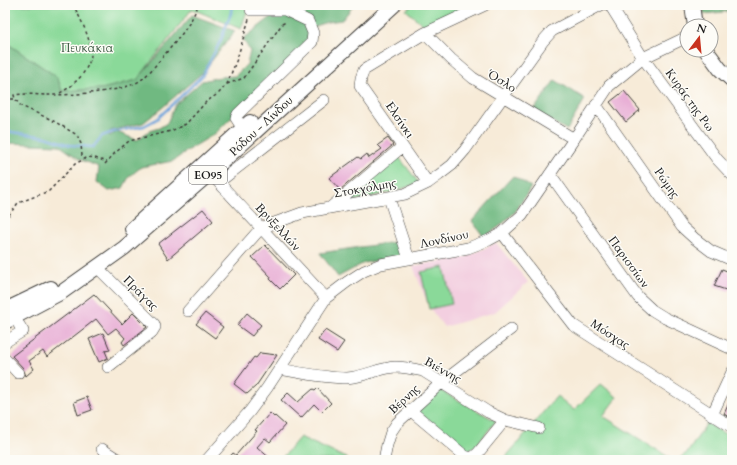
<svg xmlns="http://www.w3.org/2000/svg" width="737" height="465" font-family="Cardo,serif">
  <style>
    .built { fill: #f3cfe0 }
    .green { fill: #8ad999; stroke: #537a5a }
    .forest { fill: #6fb981; stroke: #466a4e }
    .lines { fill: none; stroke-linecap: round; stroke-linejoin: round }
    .stream { stroke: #70a5dd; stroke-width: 2.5 }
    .building { fill: #e8aed5 }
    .minor-casing { stroke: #3d3b38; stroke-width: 12 }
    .major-casing { stroke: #3d3b38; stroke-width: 16 }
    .path { stroke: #3d3b38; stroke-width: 1.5; stroke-dasharray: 3 3; stroke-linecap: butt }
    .minor { stroke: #fff; stroke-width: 11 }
    .major { stroke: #fff; stroke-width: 14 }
    .labels { text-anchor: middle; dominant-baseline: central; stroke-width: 3; stroke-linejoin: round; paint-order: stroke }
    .shield { fill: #fdfcf7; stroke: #605f5e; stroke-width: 1 }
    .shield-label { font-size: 11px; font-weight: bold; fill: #1c1c1c }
    .park-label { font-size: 12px; fill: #425e48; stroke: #fdfcf7 }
    .street-label { font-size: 12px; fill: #1c1c1c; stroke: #fdfcf7 }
  </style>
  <rect width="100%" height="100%" fill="#fdfcf7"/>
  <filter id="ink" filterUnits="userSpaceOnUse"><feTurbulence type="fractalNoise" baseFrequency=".025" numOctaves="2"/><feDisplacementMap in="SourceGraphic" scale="8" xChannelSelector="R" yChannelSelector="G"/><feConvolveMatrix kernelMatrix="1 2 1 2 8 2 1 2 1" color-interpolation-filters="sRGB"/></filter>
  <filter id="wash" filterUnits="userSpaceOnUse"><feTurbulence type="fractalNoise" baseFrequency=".012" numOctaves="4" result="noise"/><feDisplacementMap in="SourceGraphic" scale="16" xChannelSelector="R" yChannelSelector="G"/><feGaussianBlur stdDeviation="0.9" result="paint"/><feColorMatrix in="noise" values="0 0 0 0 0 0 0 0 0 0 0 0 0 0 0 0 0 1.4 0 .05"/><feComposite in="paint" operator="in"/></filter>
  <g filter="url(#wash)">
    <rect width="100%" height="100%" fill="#f7ebd8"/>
    <path class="built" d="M496,243L528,282L495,312L444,327L429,307L413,266L466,257Z"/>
    <path class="green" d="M5,5H249L241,29L192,9L137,80L102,89L62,91L57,77L5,42Z
      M412,5H475L427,28L406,10Z
      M398,156L419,183L395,191L345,203Z
      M444,267L452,304L429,309L421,272Z
      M601,384L617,397L603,416L673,460H503C522,439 538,417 557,396L574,410Z
      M438,389L496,421L475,447L470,450L462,448L414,409Z
      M707,423L732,438V460H677L688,452Z
      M300,437L337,454L347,458V460H280Z"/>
    <path class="forest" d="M291,5H354L342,20C319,23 309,24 305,49L231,118L216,133L190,149L173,161L141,167L129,177L123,188L109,191L97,182L99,167L79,159L59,145L5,143V42L57,77L62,91L102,89L137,80L192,15L235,31L203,72L163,107L143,123L110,131L109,136L117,132L137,140L149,131L159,128L167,123L175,105L202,81L220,77L235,76L247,64L250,51L243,39L270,18L286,15Z
      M704,5H732V11L704,14Z
      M555,80L585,99L567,130L533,111Z
      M513,176L531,187L515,212L500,226L484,237L472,221Z
      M395,242L400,254L397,257L364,263L338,277L320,253Z"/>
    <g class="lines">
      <path class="stream" d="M5,131L46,137L70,145L93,147L102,136L113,132L144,126L157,119L202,76L220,42L231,13L232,5"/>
    </g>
    <g id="blocks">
      <path class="building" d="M624,91L640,110L626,122L610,102Z
        M388,138L393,145L340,190L329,178L358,157L361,159L367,154L369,158L382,149L378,145Z
        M203,209L213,221L168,259L158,244Z
        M265,245L294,275L280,289L270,279L271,277L252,257Z
        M722,269L732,273V283L729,291L714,286Z
        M94,294L122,324L133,313L147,327L124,345L122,342L125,338L116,328L108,334L96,319L47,357L43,351L29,361L34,369L26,376L23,368L12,356Z
        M205,313L223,327L215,338L196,324Z
        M247,313L261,325L252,336L237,325Z
        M325,330L344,342L337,352L318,340Z
        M103,333L110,350L105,351L108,358L99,362L89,339Z
        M260,353L277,355L256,386L247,394L234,384L254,357L256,358Z
        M317,388L331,403L322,412L314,404L301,418L281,400L288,393L298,402L313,389L315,390Z
        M732,396V419L724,414Z
        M87,397L92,410L78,415L74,402Z
        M270,413L274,417L275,416L285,425L270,442L265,438L257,447L272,460H227L233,453L236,455L257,431L255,430Z"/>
    </g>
  </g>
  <g filter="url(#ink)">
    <use href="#blocks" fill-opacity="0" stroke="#3d3b38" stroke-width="1"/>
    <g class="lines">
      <g class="minor-casing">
        <path id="minor" d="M610,5L643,58L717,159L732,175
          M425,33L451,59L473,78L574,139
          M596,105L682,227L694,238L711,251L732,260
          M243,129L236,118L238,114L312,42L313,33L308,21L285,10H251
          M210,173L326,298
          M550,174L638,297L652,310L665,318L732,349
          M219,182L324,100
          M428,183L360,86L361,78L364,70L425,33L485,5
          M389,198L409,259
          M331,207L402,147
          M502,233L573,325L732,427
          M98,268L154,324L155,327L152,332L108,367
          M188,311L261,228L302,213L405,194L428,183L439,175L452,165L465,150L543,41L552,31L601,5
          M5,342L23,331L14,317
          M5,359L18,373
          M280,369C302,373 325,378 347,378C364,377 379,368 395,367C404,367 414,369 423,371L488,412L505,420L539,428
          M410,410L465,456L472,458L478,453L505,420
          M712,415L732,372
          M102,449L119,460
          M207,460L250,411L267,388L326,298L347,282L364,271L381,264L468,248L489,240L502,233L522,215L574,139L609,86L643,58L687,37
          M384,460L387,445L391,432L397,423L441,383L511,329"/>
      </g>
      <g class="major-casing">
        <path id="major" d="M692,5L695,26
          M706,50L720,69L732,80
          M132,229L250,122
          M5,310L51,288
          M5,322L62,292L124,248L210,173L394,5"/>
      </g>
      <path class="path" d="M233,5L240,7
        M227,84L244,78L282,24L286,22
        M60,93C65,90 71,87 75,82C82,77 90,64 91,55C92,41 80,17 73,5
        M5,99H15
        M82,156L81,144L77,135L52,120L21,106L15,99L14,95C26,93 36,95 48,95C70,95 123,93 141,80C150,73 158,62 166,53C179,38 191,24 198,5
        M105,164L115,153L129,141L171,131L186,124L206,102L219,93L227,84L237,59L249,19
        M5,220L18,203L49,191L75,164L88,157L95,158L107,162"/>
      <use href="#minor" class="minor"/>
      <use href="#major" class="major"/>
    </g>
  </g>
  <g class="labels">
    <rect class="shield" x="189" y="166" width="38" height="18" rx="3"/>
    <g class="shield-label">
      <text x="208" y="175">ΕΟ95</text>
    </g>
    <g class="park-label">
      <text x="87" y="48">Πευκάκια</text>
    </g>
    <g class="street-label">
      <text transform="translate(502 81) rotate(32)">Όσλο</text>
      <text transform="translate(690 100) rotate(54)">Κυράς της Ρω</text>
      <text transform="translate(400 120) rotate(56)">Ελσίνκι</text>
      <text transform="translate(261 126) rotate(-43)">Ρόδου - Λίνδου</text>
      <text transform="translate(667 183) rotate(55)">Ρώμης</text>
      <text transform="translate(365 188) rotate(-10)">Στοκχόλμης</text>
      <text transform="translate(278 227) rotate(47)">Βρυξελλών</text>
      <text transform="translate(444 239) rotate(-12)">Λονδίνου</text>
      <text transform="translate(629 262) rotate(54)">Παρισσίων</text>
      <text transform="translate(141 293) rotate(45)">Πράγας</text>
      <text transform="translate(610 334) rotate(33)">Μόσχας</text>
      <text transform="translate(443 370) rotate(29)">Βιέννης</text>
      <text transform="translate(404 399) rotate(-43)">Βέρνης</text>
    </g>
  </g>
  <rect width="737" height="465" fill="none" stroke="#fdfcf7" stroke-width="20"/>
  <g transform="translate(699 38) rotate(16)"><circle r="19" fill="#fdfcf7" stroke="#a3a29f"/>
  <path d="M0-3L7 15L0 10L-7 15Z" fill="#c8321e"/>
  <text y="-6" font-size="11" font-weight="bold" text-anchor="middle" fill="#1c1c1c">N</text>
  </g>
</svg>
